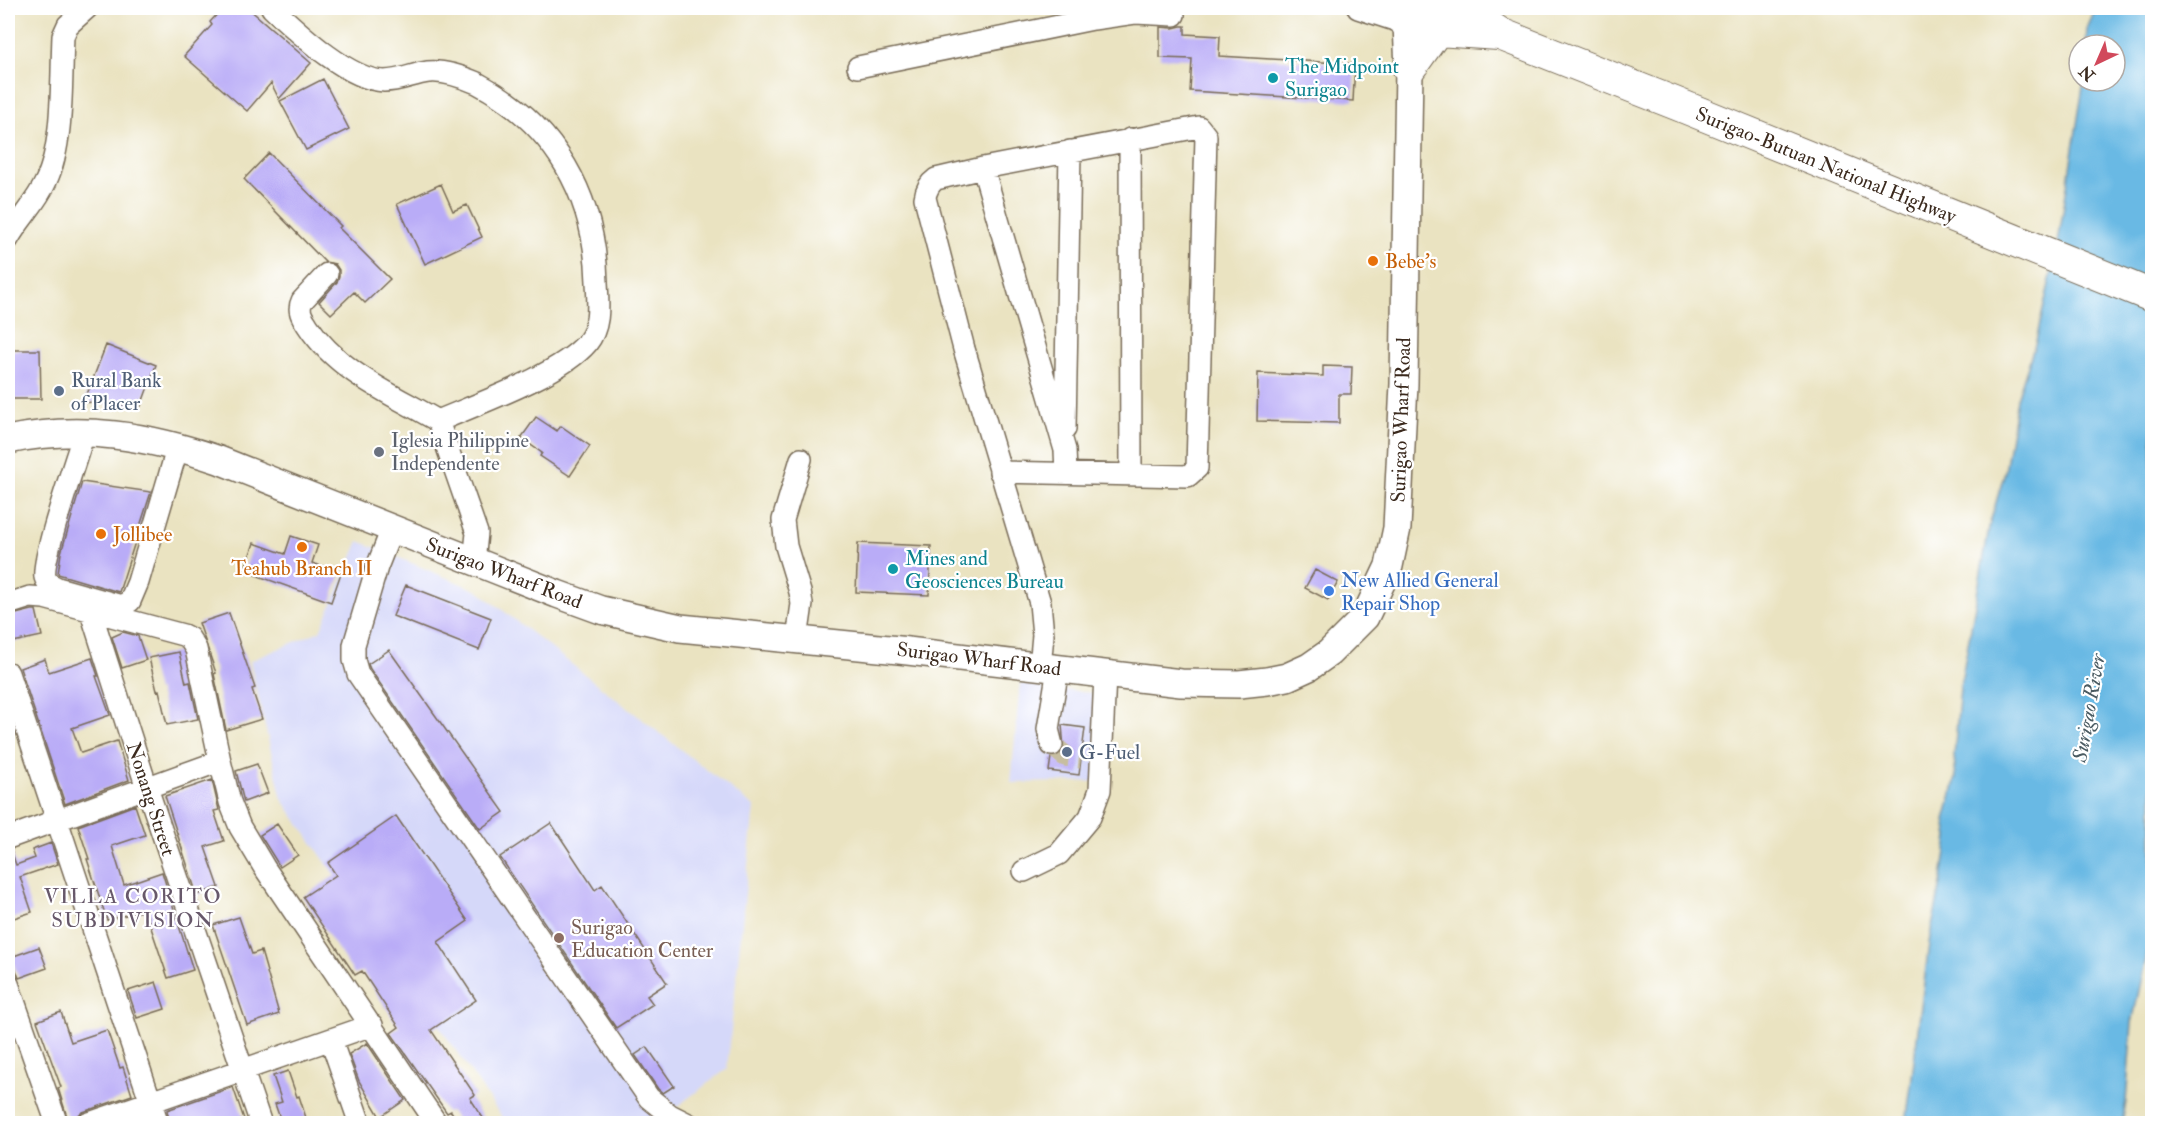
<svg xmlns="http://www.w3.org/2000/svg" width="2160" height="1131" font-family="'IM FELL Double Pica',serif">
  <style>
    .built { fill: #d5d8f9 }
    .water { fill: #69b9e4; stroke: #527281; stroke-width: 1.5 }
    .building { fill: #b9acf7 }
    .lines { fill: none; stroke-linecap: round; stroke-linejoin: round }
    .minor-tunnel { stroke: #c7bea0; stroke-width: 21; stroke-dasharray: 21 10; stroke-linecap: butt }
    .minor-casing { stroke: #786b57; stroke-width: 24 }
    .major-casing { stroke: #786b57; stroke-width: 30 }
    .highway-casing { stroke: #786b57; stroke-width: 34 }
    .minor { stroke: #fff; stroke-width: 21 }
    .major { stroke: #fff; stroke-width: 27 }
    .highway { stroke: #fff; stroke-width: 32 }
    .culture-dot { fill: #0f9aa8; stroke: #fff; stroke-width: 2 }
    .food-dot { fill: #e8710a; stroke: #fff; stroke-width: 2 }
    .service-dot { fill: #5c6f8a; stroke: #fff; stroke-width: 2 }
    .worship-dot { fill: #6b7280; stroke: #fff; stroke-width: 2 }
    .shop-dot { fill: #3f7fe0; stroke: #fff; stroke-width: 2 }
    .education-dot { fill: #8d6e63; stroke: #fff; stroke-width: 2 }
    .labels { text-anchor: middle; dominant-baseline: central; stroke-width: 4.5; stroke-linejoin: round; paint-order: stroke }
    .culture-label { font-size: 20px; fill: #0d838f; stroke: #fff; text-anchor: start }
    .street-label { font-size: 20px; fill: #3b2a1e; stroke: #fff }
    .food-label { font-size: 20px; fill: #c56008; stroke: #fff; text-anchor: start }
    .service-label { font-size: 20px; fill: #4e5e75; stroke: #fff; text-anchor: start }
    .worship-label { font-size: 20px; fill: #5b616d; stroke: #fff; text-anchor: start }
    .shop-label { font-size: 20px; fill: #366cbe; stroke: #fff; text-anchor: start }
    .education-label { font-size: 20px; fill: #785e54; stroke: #fff; text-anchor: start }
    .water-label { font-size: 21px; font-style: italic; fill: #4b5c63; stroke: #fff }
    .neighbourhood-label { font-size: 21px; letter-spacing: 1.5px; fill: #67586a; stroke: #fff }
  </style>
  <rect width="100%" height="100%" fill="#fff"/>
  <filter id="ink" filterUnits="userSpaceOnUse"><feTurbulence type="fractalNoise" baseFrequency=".0167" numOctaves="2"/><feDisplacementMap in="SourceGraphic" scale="12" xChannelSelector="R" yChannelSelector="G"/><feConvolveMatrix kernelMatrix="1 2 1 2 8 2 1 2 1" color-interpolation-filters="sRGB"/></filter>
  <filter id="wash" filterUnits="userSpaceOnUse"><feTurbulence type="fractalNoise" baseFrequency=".008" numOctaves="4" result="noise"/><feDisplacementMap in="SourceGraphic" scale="24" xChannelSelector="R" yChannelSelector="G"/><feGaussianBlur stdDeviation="1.35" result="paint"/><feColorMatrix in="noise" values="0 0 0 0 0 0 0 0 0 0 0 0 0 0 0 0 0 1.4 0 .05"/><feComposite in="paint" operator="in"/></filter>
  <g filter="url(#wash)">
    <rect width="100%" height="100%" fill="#eae3c1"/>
    <path class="built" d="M359,541L478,591L754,807L727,1069L655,1123H506L282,799L250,661L320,631Z
      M1020,683L1112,696L1109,781L1011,783Z"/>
    <path class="water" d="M2096,8H2152V930L2132,1023L2126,1102L2122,1123L1906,1124L1930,936L1942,879L1948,837L1945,820L1956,778L1954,756L1960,688L1990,523L2005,472L2017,399L2036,341L2057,249L2084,81H2115V45H2086L2087,29Z"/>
    <g id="blocks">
      <path class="building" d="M223,8H248L311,63L279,99L271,83L247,111L184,56L212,25L210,22Z
        M1181,26H1185V34L1220,36L1219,56L1355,64L1353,101L1190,91L1192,59L1160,58V27L1173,28Z
        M323,79L349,129L306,150L280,101Z
        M269,153L341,226L339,228L390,279L365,303L354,292L331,314L319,302L337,282L339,276V270L335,264L325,262L244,179Z
        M441,184L453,211L467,205L482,237L425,264L397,204Z
        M106,345L156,365L141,406L84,402Z
        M8,350H40L41,399H8Z
        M1323,366L1352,367L1351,394H1339V423L1257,421L1258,373L1323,376Z
        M536,417L557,431L561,426L590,446L570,476L540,456L542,453L521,438Z
        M82,482L151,492L119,592L58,574L61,553Z
        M291,536L318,545L312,563L341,573L331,602L244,571L254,543L285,554Z
        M858,543L931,546L929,595L856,592Z
        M1315,570L1338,582L1328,600L1305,588Z
        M406,585L491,618L479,650L393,616Z
        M32,610H36L42,636L8,643V616Z
        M229,613L255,688L252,689L262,719L226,730L214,674L216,673L199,623Z
        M123,632L138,636L146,660L122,668L112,637Z
        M389,650L504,812L480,829L370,669L368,664Z
        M179,652L186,683L190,682L198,719L167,725L159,690L157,691L149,658Z
        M92,658L98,676H96L110,715L72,728L81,753L117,741L129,780L65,804L20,668L45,659L49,672Z
        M1062,725L1085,728L1079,775L1049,771L1051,757L1060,755L1064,748Z
        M257,764L268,793L244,802L236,771Z
        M212,780L219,810L214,811L224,841L205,847L219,887L197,895L165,796Z
        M135,805L145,835L112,846L124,885L162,872L193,970L168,978L145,910L107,920L87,859H89L78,826Z
        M396,816L468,921L438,942L476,1000L431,1030L475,1095L470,1098L487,1124H459L451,1111L447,1113L391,1033L399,1027L362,971L355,975L303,897L336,875L328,863Z
        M551,823L595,890L602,885L667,983L647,996L653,1004L616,1028L500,857Z
        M277,824L298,855L280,867L260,835Z
        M51,843L58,864L20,877L32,912L8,920V850H11L16,865L35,858L32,850Z
        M239,917L252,954L261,951L279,1014L247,1025L213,925Z
        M39,947L47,968L19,978L11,957Z
        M156,982L165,1009L137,1018L128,991Z
        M61,1012L71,1042L107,1030L120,1068L123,1067L132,1095L83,1112L78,1115L75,1121L69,1123L58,1088L61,1087L37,1021Z
        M367,1043L405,1100L380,1117L359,1081L349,1054Z
        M647,1047L674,1086L663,1093L658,1089L635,1055Z
        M288,1071L297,1097L299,1096L308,1124H282L275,1104L282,1102L273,1076Z
        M233,1087L244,1119L232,1124H170L167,1110Z"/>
    </g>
  </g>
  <g filter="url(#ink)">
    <use href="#blocks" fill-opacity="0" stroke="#786b57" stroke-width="1.5"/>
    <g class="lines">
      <path class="minor-tunnel" d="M1052,745L1065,756L1081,758"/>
      <g class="minor-casing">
        <path id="minor" d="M272,8C298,32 348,80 384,81C400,81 413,74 428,72C444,70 463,77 477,83C555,124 595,196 597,282C598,304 601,326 587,343C560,375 477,404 438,421
          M1358,8L1407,24
          M858,67L1093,19L1135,13L1174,15
          M1130,139L1131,474
          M983,168L1065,450L1066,473
          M8,239C19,219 37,202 46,181C64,144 61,78 63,36L68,25L87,8
          M327,274L302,301C297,311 303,318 308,326C338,372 392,394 438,421L477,533L474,562
          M1065,429L1070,151
          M84,433C77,457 41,559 45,577C47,584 52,585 58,588L122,606L130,601L138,582L178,446
          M1000,472L1188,476L1197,468L1206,136L1199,127L983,168L936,179C929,184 926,190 925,198L964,349L1040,603L1043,635L1040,667
          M392,529L377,567L354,645V660L358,674L649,1098L670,1115L688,1124
          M8,604L30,597L44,598L183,635L189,638L196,649L220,761L230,802L240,827L264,867L437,1124
          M90,609L147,788L261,1124
          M797,639L802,604L800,592L786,546L783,520L801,459
          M8,673L158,1124
          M1052,745L1048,729L1058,669
          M8,838L220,761
          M1024,871L1059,854L1090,817L1100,790L1105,674
          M8,984L57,1124
          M331,1040L360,1124
          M87,1124L372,1025"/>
      </g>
      <g class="major-casing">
        <path id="major" d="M8,440C81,424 149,436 219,460L557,594L601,610L680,628L899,650L1181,683L1239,684L1267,681L1287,677L1309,667L1329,653L1365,617L1389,566L1397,528L1404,384L1409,69L1407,24"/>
      </g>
      <g class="highway-casing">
        <path id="highway" d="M1408,8L1407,24L1437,30L1499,34
          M1457,8L1475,17L1500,34L1677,104L2152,296
          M1409,69L1437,30"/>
      </g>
      <use href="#minor" class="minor"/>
      <use href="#major" class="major"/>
      <use href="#highway" class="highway"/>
    </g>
  </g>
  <g class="culture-dot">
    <circle cx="1273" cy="78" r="6"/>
    <circle cx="893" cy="569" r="6"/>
  </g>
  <g class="food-dot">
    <circle cx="1373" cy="261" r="6"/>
    <circle cx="101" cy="534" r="6"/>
    <circle cx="302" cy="547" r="6"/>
  </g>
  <g class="service-dot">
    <circle cx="59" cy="391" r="6"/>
    <circle cx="1067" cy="752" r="6"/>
  </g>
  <circle class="worship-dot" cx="379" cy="452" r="6"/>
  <circle class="shop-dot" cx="1329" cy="591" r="6"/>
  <circle class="education-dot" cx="559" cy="938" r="6"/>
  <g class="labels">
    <g class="culture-label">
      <text x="1285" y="66">The Midpoint<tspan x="1285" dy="23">Surigao</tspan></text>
      <text x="905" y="558">Mines and<tspan x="905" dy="23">Geosciences Bureau</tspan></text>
    </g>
    <g class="street-label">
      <text transform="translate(1826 165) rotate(22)">Surigao-Butuan National Highway</text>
      <text transform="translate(1401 420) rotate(-88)">Surigao Wharf Road</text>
      <text transform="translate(504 573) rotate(21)">Surigao Wharf Road</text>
      <text transform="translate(979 659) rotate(7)">Surigao Wharf Road</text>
      <text transform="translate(151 799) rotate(72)">Nonang Street</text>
    </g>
    <g class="food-label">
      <text x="1385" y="261">Bebe's</text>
      <text x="113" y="534">Jollibee</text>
      <text x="302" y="568" text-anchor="middle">Teahub Branch II</text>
    </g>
    <g class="service-label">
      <text x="71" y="380">Rural Bank<tspan x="71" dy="23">of Placer</tspan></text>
      <text x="1079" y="752">G-Fuel</text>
    </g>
    <g class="worship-label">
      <text x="391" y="440">Iglesia Philippine<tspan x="391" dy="23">Independente</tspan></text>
    </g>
    <g class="shop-label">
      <text x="1341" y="580">New Allied General<tspan x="1341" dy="23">Repair Shop</tspan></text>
    </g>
    <g class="education-label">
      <text x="571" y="927">Surigao<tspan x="571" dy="23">Education Center</tspan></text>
    </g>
    <g class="water-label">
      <text transform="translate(2089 708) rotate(-80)">Surigao River</text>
    </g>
    <g class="neighbourhood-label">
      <text x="133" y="896">VILLA CORITO<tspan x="133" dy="24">SUBDIVISION</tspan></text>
    </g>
  </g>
  <rect width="2160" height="1131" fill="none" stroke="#fff" stroke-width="30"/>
  <g transform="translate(2097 63) rotate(224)"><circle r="28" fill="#ffffff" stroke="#b1aaa5" stroke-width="1.5"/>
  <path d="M0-4.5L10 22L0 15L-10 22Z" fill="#d1495b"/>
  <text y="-9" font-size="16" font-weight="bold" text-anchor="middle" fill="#3b2a1e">N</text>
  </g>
</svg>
